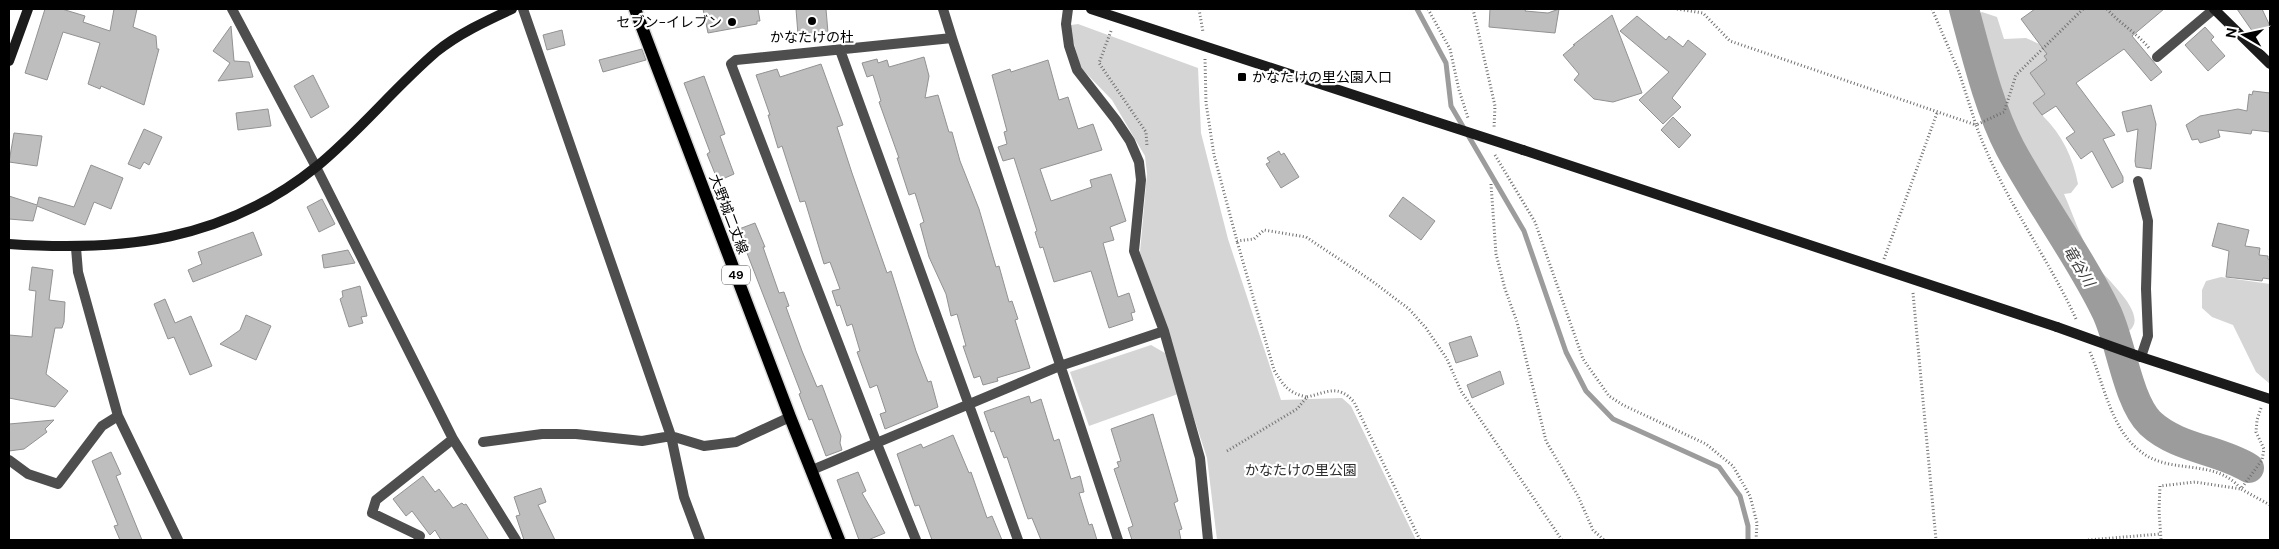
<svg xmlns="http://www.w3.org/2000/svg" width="2279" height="549" font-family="'DM Sans','Noto Sans JP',sans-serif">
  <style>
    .green { fill: #d5d5d5 }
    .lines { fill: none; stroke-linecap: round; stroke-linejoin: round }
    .stream { stroke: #9c9c9c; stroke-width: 5 }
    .river { stroke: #9c9c9c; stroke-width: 30 }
    .building { fill: #bebebe; stroke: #929292 }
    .primary-casing { stroke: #dbdbdb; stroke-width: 15 }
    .path { stroke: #707070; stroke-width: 3; stroke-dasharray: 1 2.5; stroke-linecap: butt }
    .street { stroke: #4e4e4e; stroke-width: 10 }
    .secondary { stroke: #1b1b1b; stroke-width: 10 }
    .primary { stroke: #000; stroke-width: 12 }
    .secondary-bridge { stroke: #1b1b1b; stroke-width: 10 }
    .poi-dot { fill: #000; stroke: #fff; stroke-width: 2 }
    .labels { text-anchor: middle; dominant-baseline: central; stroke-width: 4.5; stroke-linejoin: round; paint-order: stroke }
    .shield { fill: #fff; stroke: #4c4c4c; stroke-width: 1 }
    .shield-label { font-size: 12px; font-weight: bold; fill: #000 }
    .poi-label { font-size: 14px; fill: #000; stroke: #fff; text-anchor: end }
    .street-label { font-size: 14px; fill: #000; stroke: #fff }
    .park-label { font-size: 14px; fill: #2c2c2c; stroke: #fff }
    .water-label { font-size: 15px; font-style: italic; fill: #3d3d3d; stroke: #fff }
  </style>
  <rect width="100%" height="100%" fill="#fff"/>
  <path class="green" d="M1982,12L1997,17L2004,39L2026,38L2046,47L2054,75L2042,104L2043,116C2062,135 2073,157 2078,184L2071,193L2064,194C2074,217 2083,244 2096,265C2106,279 2145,311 2132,328C2125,338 2112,328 2104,324L2030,205L2012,165L1972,58C1969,43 1966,20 1982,12Z
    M1078,24L1198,68L1201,133L1228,239L1281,400L1342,398L1351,406L1416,540H1217L1207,458L1140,252L1147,174L1145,156L1112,100L1081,68L1070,30L1071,25Z
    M2221,277L2270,284V384L2256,372L2233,325L2212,317L2202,308V290L2206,281Z
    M1151,345L1165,353L1178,394L1089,426L1070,372Z"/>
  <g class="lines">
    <path class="stream" d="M1417,9L1446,63L1451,106L1524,231L1566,352L1586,391L1613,419L1719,467L1740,496L1748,526V540"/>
    <path class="river" d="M1964,9C1976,53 1989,108 2010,148C2040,204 2079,255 2106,311C2121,341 2127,400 2150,423C2178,449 2218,449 2249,468"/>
  </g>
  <path class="building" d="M45,9H62L85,16L83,22L110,31L114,9H137L133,27L156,36L157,49H159L144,105L101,86L100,89L88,84L100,43L63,32L47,80L25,73Z
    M703,9H758L760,21H757V24L708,33Z
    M796,9H826L828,33L798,35Z
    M1490,9H1526L1525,11L1548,13L1559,9L1555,33L1489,27Z
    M2035,9H2164L2132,36L2162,72L2151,81L2124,49L2076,83L2115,135L2103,139L2123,177V182L2112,188L2092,151L2081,159L2066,138L2075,132L2056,106L2042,115L2033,103L2045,94L2030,73L2047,60L2044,56L2047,54L2021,19Z
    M2237,9H2262L2270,26L2255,35Z
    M1612,15L1642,93L1613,102L1594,99L1574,80L1579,74L1563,55L1575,45H1573Z
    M1637,16L1666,40L1669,36L1683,47L1688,40L1706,54L1672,98L1681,107L1663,124L1639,100L1669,72L1620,31Z
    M231,26L234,61L249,62L253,77L218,81L230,63L213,51Z
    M2205,27L2214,37L2211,40L2225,56L2208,71L2185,45Z
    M562,30L565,45L547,50L543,35Z
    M642,49L646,60L603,72L599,60Z
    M924,57L929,76L925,98L938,95L948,129L949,132H952L960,161L979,209L996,267L999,266L1009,302L1012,301L1018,319L1015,320L1030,368L997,378L998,381L983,385L980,376L974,378L963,346H966L957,314L951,316L946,294L929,257L920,224L924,222L915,193L909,195L897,158H899L879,102L881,101L873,75L867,77L862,63L877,59L878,63L887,60L889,67Z
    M1048,60L1059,100L1068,97L1078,129L1093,124L1102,150L1040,169L1051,201L1092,187L1090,180L1111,174L1126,221L1110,227L1114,240L1103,243L1118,297L1129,293L1135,312L1131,313L1133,320L1109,328L1091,271L1054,282L1043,247L1040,248L1035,232L1037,231L1014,158L1003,161L998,147L1007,144L1004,132L1007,131L992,75L1010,69L1011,72Z
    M821,64L843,125L837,127L852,173L887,273L891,271L916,351L928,382L931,381L938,407L885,429L880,414L886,412L877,385L870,388L857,352L860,351L852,324L847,326L840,305L837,306L832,291L840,289L830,262L824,264L805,201L800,202L782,146L778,148L768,115H770L756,75L777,69L780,77Z
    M313,75L329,107L311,118L294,86Z
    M704,76L725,134L720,136L734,174L718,181L707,154L710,152L684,83Z
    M2253,91L2270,93V132L2252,130L2251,134L2218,130L2220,137L2200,143L2198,139L2192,140L2186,125L2200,116L2238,109L2247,111L2249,94L2252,95Z
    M2151,105L2156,124L2151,169L2136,167L2135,161L2138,129L2127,132L2122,112Z
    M268,109L271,126L238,130L236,113Z
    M1673,117L1691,135L1679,148L1661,130Z
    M144,129L162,137L149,165L144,162L140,169L128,164Z
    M14,133L42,136L37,166L9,162Z
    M1279,151L1281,155L1284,153L1299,177L1281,188L1266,164L1270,162L1267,158Z
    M91,165L123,178L111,209L94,202L85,225L37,206L33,221L9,219V196L37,205L39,197L74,207Z
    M1403,197L1435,221L1421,240L1389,216Z
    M322,199L335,224L319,232L307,207Z
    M755,223L765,247H763L779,293L784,292L789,306L786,307L802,351L817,387L822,385L841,436L840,443L842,450L826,456L812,419L809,420L799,394L801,393L742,240L739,229Z
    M2218,223L2249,230L2245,246L2260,248L2259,255L2268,256V259L2270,260V279L2263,278L2262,281L2226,277L2229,251L2212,246Z
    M253,232L262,255L193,282L188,270L202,264L198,252Z
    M348,250L355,263L324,268L322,255Z
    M32,267L53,270L49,300L65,302L64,322L62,328H55L46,374L68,391L55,407L9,398V335L32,337L36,291L29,290Z
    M360,286L367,316L361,317L363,323L349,327L340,299L343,297L342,291Z
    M165,299L175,323L191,316L212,366L190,375L174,337L168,339L154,304Z
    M246,315L271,326L256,360L220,344L240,330Z
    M1471,336L1478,356L1456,363L1449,343Z
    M1500,371L1504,384L1472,398L1467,385Z
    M1029,396L1031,403L1041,399L1054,441L1059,439L1071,479L1080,476L1084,492L1079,493L1089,525L1092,524L1097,540H1041L1032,518L1028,519L1007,457L1004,458L994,431L991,432L984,412Z
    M1153,414L1178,501L1174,503L1182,529L1179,530L1181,540H1132L1128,528L1133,526L1114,469L1119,467L1117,462L1121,461L1111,429Z
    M54,420L45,429L47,432L24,449L9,451V424Z
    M953,435L969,473L971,472L987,518L992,516L1002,540H932L919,505L915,506L897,454L921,444L923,448Z
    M111,452L121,474L116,476L142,540H120L114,526L118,525L92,461Z
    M858,472L866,491L862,493L885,533L868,540H859L837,480Z
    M423,476L435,492L439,489L453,508L462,503L464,505L466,504L489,540H441L435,530L430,535L412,511L406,516L393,499Z
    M541,488L546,502L538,505L555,540H524L516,516L520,515L514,497Z"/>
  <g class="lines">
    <g class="primary-casing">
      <path id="primary" d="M635,9L790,417L839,540"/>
    </g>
    <path class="path" d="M1199,9L1203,32
      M1428,9L1450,49L1459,90L1468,118
      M1473,9L1495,106L1494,128
      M1677,9L1703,13L1730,41L1976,125C2002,197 2046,253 2077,321
      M1932,9L1959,72L1976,125L2004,112L2016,75L2083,9
      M2107,9C2120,24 2137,33 2149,48
      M1111,31L1099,63L1146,132L1147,146
      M1205,59L1206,103L1214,155L1237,241L1254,239L1264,230L1306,237L1372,281L1409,309L1426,328L1447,359L1461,391L1562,540
      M1495,155L1535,222L1583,359L1609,396L1623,405L1706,444L1733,466L1750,496L1757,523L1756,540
      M1491,184L1496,254L1505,289L1517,322L1546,441L1578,496L1593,530L1604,540
      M1884,259L1937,113
      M1913,293L1936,540
      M2090,352C2104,384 2111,429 2140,451C2170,476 2215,457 2241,489L2195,482L2160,486L2159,510L2161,540
      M1307,397C1328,392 1338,384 1354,402L1420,540
      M2261,408L2257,420L2256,432L2264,449L2262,460L2241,489L2270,505
      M1227,451L1297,409L1307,397C1288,393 1283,385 1274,370L1237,241
      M2088,540L2160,534"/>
    <path class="street" d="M232,9L316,167L453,439L376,500L372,513L420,536L418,540
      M523,9L671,436L684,497L700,540
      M943,9L952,38
      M1068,9L1066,24L1069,46L1077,70L1116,120L1130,141L1139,162L1141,180L1134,251L1164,331L1200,458L1208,540
      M840,50L1018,540
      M2157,57L2214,9
      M2138,181L2148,221L2146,289L2148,336L2141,357
      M76,248L78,272L118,416
      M453,439L516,540
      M483,442L542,434H576L642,441L671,436L704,446L736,442L790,417
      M9,460L28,474L58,484L102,426L118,416L178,540
      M812,470L1060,366L1164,331
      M916,540L877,444L731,64L736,60L952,38L1118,540"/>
    <path class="secondary" d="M1091,9L1421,117
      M2214,9L2270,64
      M9,61L28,9
      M1523,150L2057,327
      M9,244C122,252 224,241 316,167C359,132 394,88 436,52C458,34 486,21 512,9
      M2141,357L2270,399"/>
    <use href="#primary" class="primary"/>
    <path class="secondary-bridge" d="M1421,117L1523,150
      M2057,327L2141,357"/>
  </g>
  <g class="poi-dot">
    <circle cx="812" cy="21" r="5"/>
    <circle cx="732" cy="22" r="5"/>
    <rect x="1237" y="72" width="10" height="10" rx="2.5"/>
  </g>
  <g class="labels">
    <rect class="shield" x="722" y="265.5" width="28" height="19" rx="4"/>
    <g class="shield-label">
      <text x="736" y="275">49</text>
    </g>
    <g class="poi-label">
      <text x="722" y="22">セブン-イレブン</text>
      <text x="812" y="37" text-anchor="middle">かなたけの杜</text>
      <text x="1252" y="77" text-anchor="start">かなたけの里公園入口</text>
    </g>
    <g class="street-label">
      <text transform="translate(729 214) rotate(69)">大野城二丈線</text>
    </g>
    <g class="park-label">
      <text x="1301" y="470">かなたけの里公園</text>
    </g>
    <g class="water-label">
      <text transform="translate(2079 266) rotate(59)">竜谷川</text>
    </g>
  </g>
  <rect width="2279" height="549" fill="none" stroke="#000000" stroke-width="20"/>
  <g transform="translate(2244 35) rotate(279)" stroke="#ffffff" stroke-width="4" paint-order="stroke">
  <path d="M0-4L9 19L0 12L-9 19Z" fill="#000000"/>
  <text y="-8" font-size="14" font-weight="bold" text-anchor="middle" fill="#000000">N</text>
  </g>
</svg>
